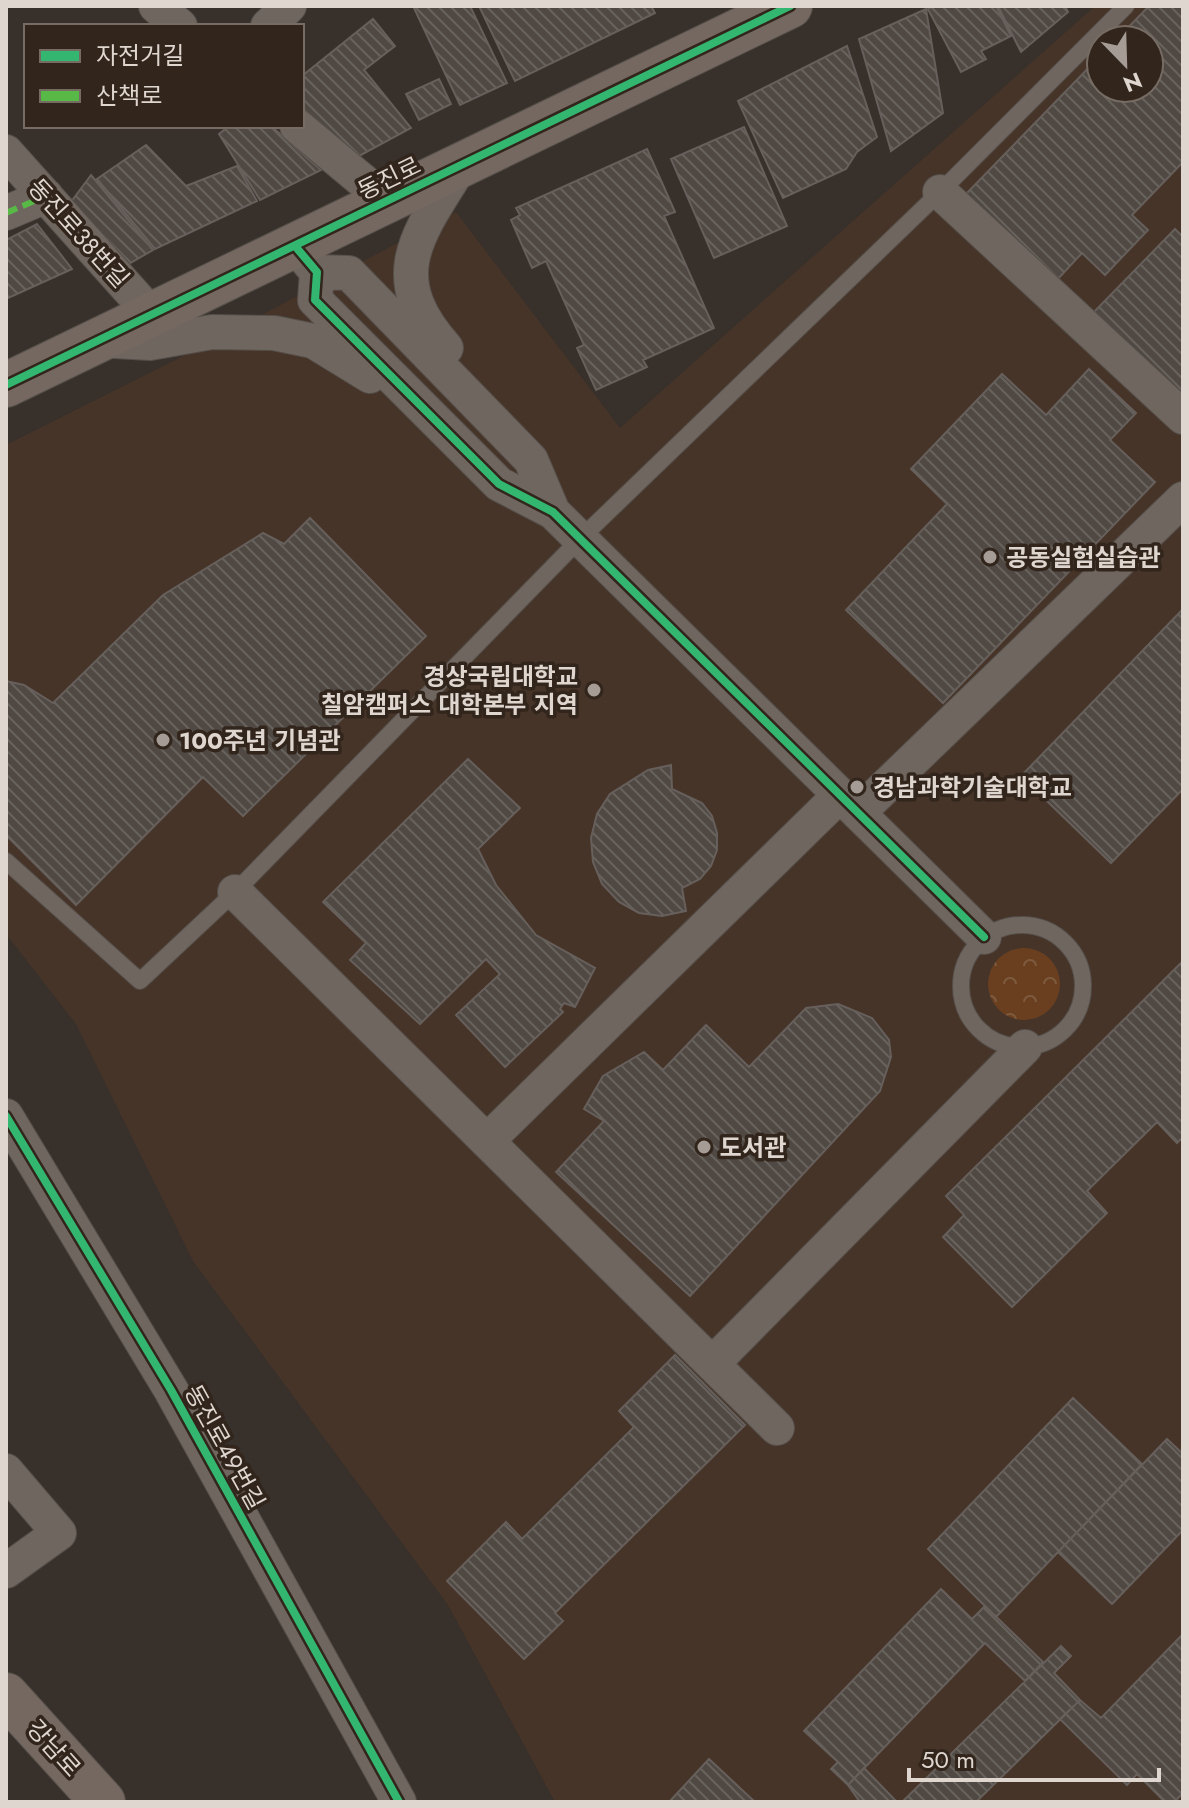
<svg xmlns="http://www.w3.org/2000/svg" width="1189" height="1808" font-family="Jost,'Noto Sans KR',sans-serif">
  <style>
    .built { fill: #463428; fill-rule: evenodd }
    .park { fill: url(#park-crowns) }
    .building { fill: url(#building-back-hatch); stroke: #665f5b; stroke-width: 2 }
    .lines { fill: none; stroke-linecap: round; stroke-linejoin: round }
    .lane-casing { stroke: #554f4a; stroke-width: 18 }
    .street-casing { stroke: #554f4a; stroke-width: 36 }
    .secondary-casing { stroke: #554f4a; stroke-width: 46 }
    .lane { stroke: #706660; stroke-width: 16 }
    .street { stroke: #706660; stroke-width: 34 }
    .secondary { stroke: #746860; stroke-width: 44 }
    .quiet { stroke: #58b947; stroke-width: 6; stroke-dasharray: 12 6; stroke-linecap: butt }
    .cycleway-casing { stroke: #32251c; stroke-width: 13 }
    .cycleway { stroke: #33b770; stroke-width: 8 }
    .poi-dot { fill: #a59c96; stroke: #32251c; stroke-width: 3 }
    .labels { text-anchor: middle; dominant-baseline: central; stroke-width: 7; stroke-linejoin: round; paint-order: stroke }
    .street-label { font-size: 24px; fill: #dfd6d0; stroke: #32251c }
    .poi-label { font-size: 24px; font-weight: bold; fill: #dfd6d0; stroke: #32251c; text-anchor: start }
  </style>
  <defs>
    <pattern id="park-crowns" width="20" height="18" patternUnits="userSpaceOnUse" patternTransform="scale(2)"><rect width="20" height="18" fill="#693f1f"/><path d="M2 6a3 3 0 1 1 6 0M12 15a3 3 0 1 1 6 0" fill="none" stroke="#7e5a3e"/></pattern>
    <pattern id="building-back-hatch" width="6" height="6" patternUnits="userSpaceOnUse" patternTransform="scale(2)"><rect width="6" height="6" fill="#4f4843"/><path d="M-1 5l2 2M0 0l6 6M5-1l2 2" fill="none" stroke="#68625d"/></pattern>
  </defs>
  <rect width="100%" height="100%" fill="#38302b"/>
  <path class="built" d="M1095,6H1183V1802H555L448,1605L193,1261L76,1024L6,934V445L207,344L456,212L620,428ZM1101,40H1149V88H1101Z"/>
  <path class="park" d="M988 984a36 36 0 1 1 72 0a36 36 0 1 1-72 0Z"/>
  <path class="building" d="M413,6H470L507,83L460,105Z
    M479,6H651L655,13L515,81Z
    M933,6H996L1011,36L981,51L986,59L961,72L928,9Z
    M998,6H1065L1068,12L1021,52Z
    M1149,6H1183V162L1132,215L1148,230L1105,275L1082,253L1056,281L966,194L1101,55V88H1149V40H1116Z
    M926,9L943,113L891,151L859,39Z
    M373,19L395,46L364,70L411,128L359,156L302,108V76Z
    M847,46L877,137L857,152L846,169L783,198L738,101Z
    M439,79L451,104L419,120L406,94Z
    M229,126H271L321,170L260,200L219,134Z
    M744,127L787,226L714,258L671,159Z
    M146,145L186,186L237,166L257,201L155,249L97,179Z
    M647,149L675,212L664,216L714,328L643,360L647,367L596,390L577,348L584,345L546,261L532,268L511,220L520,215L516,208Z
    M91,175L153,250L120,269L65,210Z
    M37,224L72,269L6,299V240Z
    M1175,229L1183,237V406L1090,316Z
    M1089,369L1136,413L1110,440L1155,482L943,703L846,610L947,504L911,469L1002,374L1046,415Z
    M310,518L426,636L243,816L203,777L76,905L6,835V681L24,685L53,703L163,595L263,533L284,544Z
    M1183,609V789L1111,863L1021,776Z
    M468,759L520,808L478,849L496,885L536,935L595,968L575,1007L564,1003L560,1009L563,1012L505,1067L456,1015L500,974L486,959L420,1024L350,960L366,943L323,902Z
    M671,765L672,789L702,803L712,816L717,833V850L711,866L700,879L682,888L686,911L662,916L639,913L619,902L602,884L593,862L591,838L597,814L610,794L648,770Z
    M1183,961V1137L1177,1143L1157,1122L1087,1191L1107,1213L1012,1307L943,1237L964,1215L946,1196Z
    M838,1004L872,1018L889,1040L891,1057L880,1091L690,1296L556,1172L604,1121L584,1109L603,1076L644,1052L663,1070L706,1025L749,1067L806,1008Z
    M675,1355L745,1425L555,1613L563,1621L524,1659L447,1581L506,1522L522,1539L634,1427L619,1411Z
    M1073,1398L1142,1464L996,1617L928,1549Z
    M1167,1439L1183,1454V1530L1112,1604L1058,1552Z
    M941,1589L972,1619L985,1606L1043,1662L1025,1681L985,1643L848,1785L831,1769L838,1762L804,1731Z
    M1183,1634V1793L1174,1802H1165L1137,1774L1127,1785L1060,1719L1080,1700L1101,1718Z
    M1061,1646L1071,1656L1054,1673L1080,1700L976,1802H902Z
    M709,1759L755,1802H669Z
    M864,1768L897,1802H860L848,1785Z"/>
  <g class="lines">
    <g class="lane-casing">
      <path id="lane" d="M6,861L140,981L235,892L580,539L940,192L1126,6
        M961 986a61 61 0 1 1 122 0a61 61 0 1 1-122 0Z"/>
    </g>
    <g class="street-casing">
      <path id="street" d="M156,6L180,26
        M268,26L289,6
        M297,126L387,201
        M6,152L152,315
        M940,192L1183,417
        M6,213L46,196
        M295,246L317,272L315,300L499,484L553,512L984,937
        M317,272L349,273L531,460L553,512
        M98,340L150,343L212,332L274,333L313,341L370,376
        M446,348C382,276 417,236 461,165
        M858,813L1183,499
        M235,892L777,1428
        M6,1116L171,1390L399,1802
        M489,1139L840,795
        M713,1363L1025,1047
        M6,1471L59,1533L6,1571"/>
    </g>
    <g class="secondary-casing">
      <path id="secondary" d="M6,385L790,6
        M6,1695L103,1802"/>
    </g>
    <use href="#lane" class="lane"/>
    <use href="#street" class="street"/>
    <use href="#secondary" class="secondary"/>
    <path class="quiet" d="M6,213L46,196"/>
    <g class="cycleway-casing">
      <path id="cycleway" d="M295,246L317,272L315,300L499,484L553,512L984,937
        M6,385L790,6
        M6,1116L171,1390L399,1802"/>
    </g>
    <use href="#cycleway" class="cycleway"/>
  </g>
  <g class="poi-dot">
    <circle cx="990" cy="557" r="8"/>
    <circle cx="594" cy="690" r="8"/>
    <circle cx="163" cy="740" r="8"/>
    <circle cx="857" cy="787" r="8"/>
    <circle cx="704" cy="1147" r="8"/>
  </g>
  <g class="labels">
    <g class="street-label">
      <text transform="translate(389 178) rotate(-26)">동진로</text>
      <text transform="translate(79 233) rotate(48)">동진로38번길</text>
      <text transform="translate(225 1447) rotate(61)">동진로49번길</text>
      <text transform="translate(54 1748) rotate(48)">강남로</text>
    </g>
    <g class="poi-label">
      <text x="1006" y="557">공동실험실습관</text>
      <text x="578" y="676" text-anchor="end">경상국립대학교<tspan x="578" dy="28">칠암캠퍼스 대학본부 지역</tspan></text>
      <text x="179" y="740">100주년 기념관</text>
      <text x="873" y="787">경남과학기술대학교</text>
      <text x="720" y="1147">도서관</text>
    </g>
  </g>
  <rect width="1189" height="1808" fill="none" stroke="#dfd6d0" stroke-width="16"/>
  <rect x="24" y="24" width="280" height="104" fill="#32251c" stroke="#776c64" stroke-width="2"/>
  <rect x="40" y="50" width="40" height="12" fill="#33b770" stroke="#776c64" stroke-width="2"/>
  <text x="96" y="64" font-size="24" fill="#dfd6d0">자전거길</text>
  <rect x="40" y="90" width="40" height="12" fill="#58b947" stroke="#776c64" stroke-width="2"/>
  <text x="96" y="104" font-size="24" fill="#dfd6d0">산책로</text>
  <g transform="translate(1125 64) rotate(157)"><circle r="38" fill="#32251c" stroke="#776c64" stroke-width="2"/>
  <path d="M0-6L14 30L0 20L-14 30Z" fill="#a59c96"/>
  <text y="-12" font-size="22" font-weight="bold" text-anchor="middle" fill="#dfd6d0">N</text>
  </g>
  <path d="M909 1768v12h250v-12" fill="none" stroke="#dfd6d0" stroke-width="4"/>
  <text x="921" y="1768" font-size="24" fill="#dfd6d0" stroke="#32251c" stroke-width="6" paint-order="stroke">50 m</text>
</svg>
